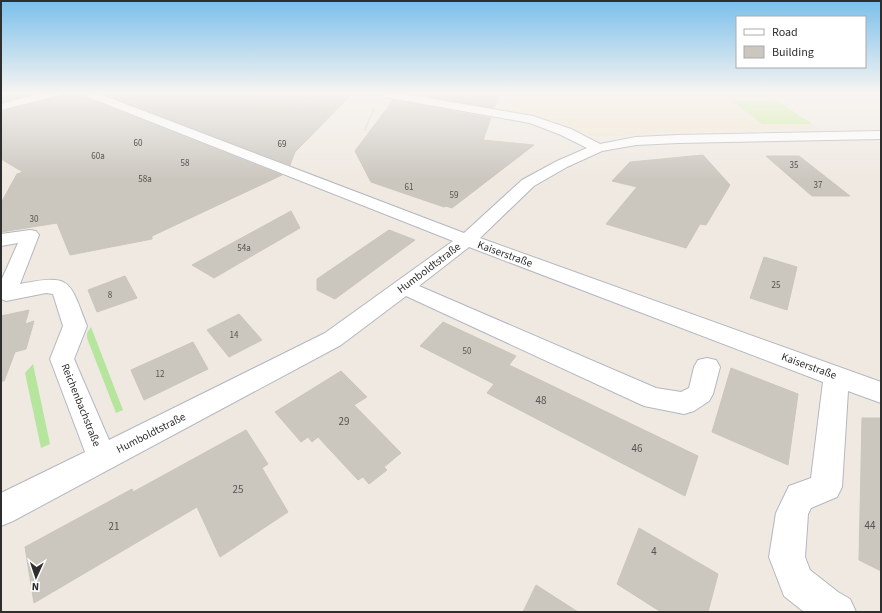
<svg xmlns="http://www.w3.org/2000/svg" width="882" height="613" font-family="'Source Sans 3',sans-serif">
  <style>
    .education { fill: #f0e6d1 }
    .green { fill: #b6e59e }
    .pitch { fill: #c9ec9a }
    .building { fill: #cbc7bf; stroke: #cbc5ba }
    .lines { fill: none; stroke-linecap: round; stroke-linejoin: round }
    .minor-casing { stroke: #b4b7c1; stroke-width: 2 }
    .path { stroke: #c9c9c9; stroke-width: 1.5; stroke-dasharray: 1.5 1; stroke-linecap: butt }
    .minor { fill: #fff; fill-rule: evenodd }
    .labels { text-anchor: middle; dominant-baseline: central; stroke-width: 3; stroke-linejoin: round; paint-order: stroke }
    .number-label { font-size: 9px; fill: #555452 }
    .street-label { font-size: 11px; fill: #2e2e2e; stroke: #fff }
    .near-number-label { font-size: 11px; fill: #555452 }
  </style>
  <rect width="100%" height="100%" fill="#efe9e1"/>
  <path class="education" d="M519,93H766L820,129L657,133L597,137L588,135L544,119L492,109Z"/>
  <path class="green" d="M91,327L123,410L116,413L87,338V333Z
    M33,364L50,444L41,448L25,373Z"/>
  <path class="pitch" d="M731,100H776L812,124H762Z"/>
  <path class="building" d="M1,93H36L1,102Z
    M62,93H81L82,96L282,175L152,236V239L70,255L57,223L1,232V203L17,174L23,172L1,159V111L60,96Z
    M130,93H353L295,152L290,165L113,98Z
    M409,93H500L494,108Z
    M393,100L491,118L483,140L534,145L452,208L446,206L444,207L371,182L355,151Z
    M703,155L730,185L706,225L700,224L686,248L606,224L637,187L612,181L630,162Z
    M766,156H799L850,196H812Z
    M291,211L300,228L214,278L192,265Z
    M389,230L415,240L335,299L317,290V279Z
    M764,257L797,267L787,310L750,298Z
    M125,276L137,298L97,312L88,290Z
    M29,310L25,324L34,321L26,349L15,352L4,381H1V316Z
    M239,314L262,340L229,357L207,330Z
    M443,322L516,356L509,365L698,456L685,496L487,393L494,384L420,346Z
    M193,342L208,369L144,400L131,370Z
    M731,368L798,394L788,465L712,432Z
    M341,371L367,397L354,405L401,453L384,467L387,470L369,484L363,477L358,480L318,437L312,442L308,437L301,442L275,412Z
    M862,418H881V571L859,560Z
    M246,430L268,464L262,468L288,512L220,557L197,507L34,603L25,547L132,489L133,492Z
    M639,528L718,574L708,612H661L617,584Z
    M536,585L578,612H523Z"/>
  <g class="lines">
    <g class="minor-casing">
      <path id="minor" d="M42,93H61L60,95L1,110V104Z
        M82,93H97L464,233L522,180L557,161L587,148L561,135L530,123L379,96L374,93H399L533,116L571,129L600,144L636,137L678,135L881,131V139L678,143L636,145L602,151L567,167L534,186L480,238L881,382V403L848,391L842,487L837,497L811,508L808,514L805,557L810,570L838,592L850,599L856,612H804L784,596L769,557L776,513L789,486L811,478L823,382L469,247L419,286L656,388L681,392L689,388L694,367L698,360L707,358L716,360L720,367L713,394L709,401L694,411L684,414L644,406L406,296L341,345L13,521L1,526V493L85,452L50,359L63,326L53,294L46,293L6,301L1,299V281L18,243L1,246V234L30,230L36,231L39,235L20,284C72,274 69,280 87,326L74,359L109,440L325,333L453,241L83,95Z"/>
    </g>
    <path class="path" d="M300,111L313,93
      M365,130L374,108
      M445,135L446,122"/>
    <use href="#minor" class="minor"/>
  </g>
  <linearGradient id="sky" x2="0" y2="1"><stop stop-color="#7abfeb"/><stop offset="0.52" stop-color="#f8f5f2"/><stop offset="1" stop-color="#f8f5f2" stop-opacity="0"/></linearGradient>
  <rect width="882" height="179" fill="url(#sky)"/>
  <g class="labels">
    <g class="number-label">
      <text x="138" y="143">60</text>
      <text x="282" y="144">69</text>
      <text x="98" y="156">60a</text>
      <text x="185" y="163">58</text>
      <text x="794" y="165">35</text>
      <text x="145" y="179">58a</text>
      <text x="818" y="185">37</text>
      <text x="409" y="187">61</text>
      <text x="454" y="195">59</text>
      <text x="34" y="219">30</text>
      <text x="244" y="248">54a</text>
      <text x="776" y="285">25</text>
      <text x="110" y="295">8</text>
      <text x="234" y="335">14</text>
      <text x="467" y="351">50</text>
      <text x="160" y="374">12</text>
    </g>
    <g class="street-label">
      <text transform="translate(505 254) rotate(20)">Kaiserstraße</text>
      <text transform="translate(429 268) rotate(-37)">Humboldtstraße</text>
      <text transform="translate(809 366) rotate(20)">Kaiserstraße</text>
      <text transform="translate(81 405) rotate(68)">Reichenbachstraße</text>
      <text transform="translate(151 433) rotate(-27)">Humboldtstraße</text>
    </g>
    <g class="near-number-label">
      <text x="541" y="400">48</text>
      <text x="344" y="421">29</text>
      <text x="637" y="448">46</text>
      <text x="238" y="489">25</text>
      <text x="870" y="525">44</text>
      <text x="114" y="526">21</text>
      <text x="654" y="551">4</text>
    </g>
  </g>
  <rect width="882" height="613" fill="none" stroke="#2e2e2e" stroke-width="4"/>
  <rect x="736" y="16" width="130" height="52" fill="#ffffff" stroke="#ababab"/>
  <rect x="744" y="29" width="20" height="6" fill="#ffffff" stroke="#ababab"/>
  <text x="772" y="36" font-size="12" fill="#2e2e2e">Road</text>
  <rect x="744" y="46" width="20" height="12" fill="#cbc7bf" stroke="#ababab"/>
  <text x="772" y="56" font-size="12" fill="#2e2e2e">Building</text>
  <g transform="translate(36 577) rotate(183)" stroke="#ffffff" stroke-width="3" paint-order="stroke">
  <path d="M0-3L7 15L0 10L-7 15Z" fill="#2e2e2e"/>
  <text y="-6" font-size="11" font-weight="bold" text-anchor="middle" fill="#2e2e2e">N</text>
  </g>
</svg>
